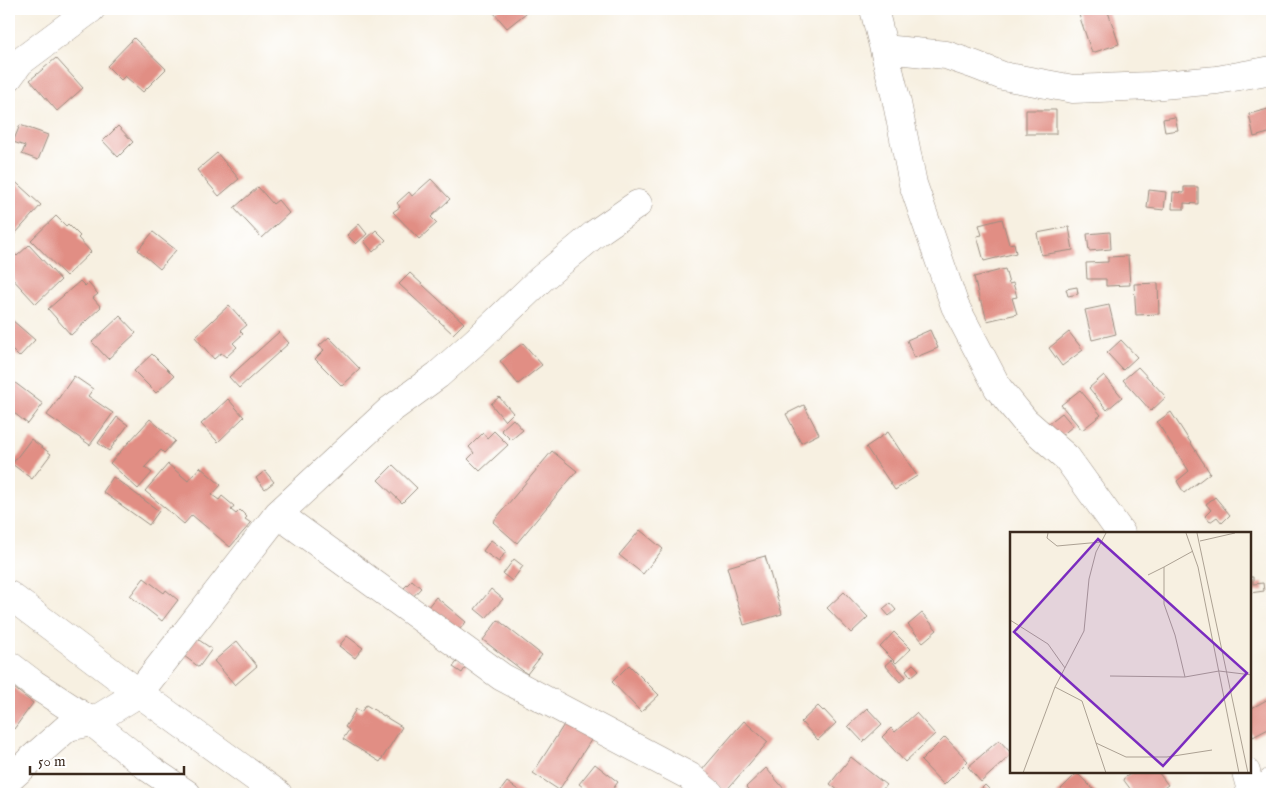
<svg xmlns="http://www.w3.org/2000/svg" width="1281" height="803" font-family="'IM FELL English',serif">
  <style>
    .building { fill: #e18e84 }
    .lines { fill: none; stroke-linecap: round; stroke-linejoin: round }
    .minor-casing { stroke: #998d80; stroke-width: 29 }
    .major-casing { stroke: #998d80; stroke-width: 29 }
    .minor { stroke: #fff; stroke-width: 28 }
    .major { stroke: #fff; stroke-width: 28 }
    .inset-road { fill: none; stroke: #aca193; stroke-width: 1 }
    .view { fill: #7b2cbf; fill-opacity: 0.15; stroke: #7b2cbf; stroke-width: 2.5 }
    .inset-edge { fill: none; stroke: #3b2a1e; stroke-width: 2.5 }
  </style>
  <rect width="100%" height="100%" fill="#fff"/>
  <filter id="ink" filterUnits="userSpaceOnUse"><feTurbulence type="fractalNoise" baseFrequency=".02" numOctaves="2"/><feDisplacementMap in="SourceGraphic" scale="10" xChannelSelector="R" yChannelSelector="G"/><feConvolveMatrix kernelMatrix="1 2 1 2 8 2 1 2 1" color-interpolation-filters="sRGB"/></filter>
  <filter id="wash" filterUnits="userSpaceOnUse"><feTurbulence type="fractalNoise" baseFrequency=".0096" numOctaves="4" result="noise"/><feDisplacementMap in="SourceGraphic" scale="20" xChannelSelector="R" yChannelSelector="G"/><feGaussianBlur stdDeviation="1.12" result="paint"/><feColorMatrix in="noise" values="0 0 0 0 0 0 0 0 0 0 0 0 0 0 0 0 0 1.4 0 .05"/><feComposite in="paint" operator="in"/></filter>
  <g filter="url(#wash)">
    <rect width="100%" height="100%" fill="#f7f0e1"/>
    <g id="blocks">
      <path class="building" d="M499,9H523L526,13L507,28L494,13Z
        M1077,9H1107L1119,44L1092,53Z
        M134,38L166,69L143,92L125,76L121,80L107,66Z
        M56,58L83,88L57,111L30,80Z
        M1272,108V132L1254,137L1249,114Z
        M1026,110H1056V134H1026Z
        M1175,117L1178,130L1165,132L1163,119Z
        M20,125L48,135L38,160L22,154L25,146L13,142Z
        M118,126L133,142L118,157L103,141Z
        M217,153L239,179L219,196L197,170Z
        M9,176L41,205L15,234L9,229Z
        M431,179L450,199L431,217L437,223L419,239L393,212L400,207L397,203L409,192L412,196Z
        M258,187L273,204L278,200L289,213L262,238L234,208Z
        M1184,187H1198V204L1184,203V209H1172L1173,192L1184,193Z
        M1149,190L1166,192L1164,210L1147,208Z
        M56,216L66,226L68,224L80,236L78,238L91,252L66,276L31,240Z
        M1002,219L1009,244L1014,243L1016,253L984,261L977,236L982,235L979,225Z
        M359,224L367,234L356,244L347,235Z
        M1069,227L1073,250L1041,255L1037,233Z
        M376,230L386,240L373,252L364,241Z
        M153,232L176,250L160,269L138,250Z
        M1110,232L1111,249L1089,251L1087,234Z
        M29,245L61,280L36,304L9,275V260L15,254L17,256Z
        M1128,256L1130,285L1106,286V279H1087L1086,263L1108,262V257Z
        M1005,269L1009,284L1013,283L1017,297L1012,298L1017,314L987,321L982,302H980L974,277Z
        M410,273L464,323L453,334L399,284Z
        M80,281L85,286L88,283L98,294L93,298L101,307L71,335L48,309Z
        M1158,283L1159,314L1136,315L1134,284Z
        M1077,287L1078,294L1068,296L1066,289Z
        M229,305L247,325L240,331L243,334L233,343L237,347L226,357L221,353L214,359L195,337Z
        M1109,305L1116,334L1092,340L1085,310Z
        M120,316L136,333L108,359L92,342Z
        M12,320L35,340L19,357L9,347V323Z
        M930,330L938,348L914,358L907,340Z
        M279,332L289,343L239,388L229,377Z
        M1069,332L1083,350L1062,366L1049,348Z
        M329,337L360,369L342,386L315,359L324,350L319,346Z
        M1121,340L1137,357L1123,370L1107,353Z
        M523,343L542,365L518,384L500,361Z
        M152,354L174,376L156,393L134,371Z
        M1138,367L1166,397L1151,411L1123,380Z
        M1104,375L1122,397L1107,410L1089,388Z
        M74,376L93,389L88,396L113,413L90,445L47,415Z
        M14,382L43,404L28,424L9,409V388Z
        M1080,390L1101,415L1082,430L1061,405Z
        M499,397L513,413L505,421L491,404Z
        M228,399L244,417L218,442L201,424Z
        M804,405L819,434L801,443L786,414Z
        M1171,412L1210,473L1184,493L1177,481L1189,471L1157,422Z
        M1062,413L1073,426L1055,441L1044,427Z
        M117,417L128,425L109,451L98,443Z
        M150,419L175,441L164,453L161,450L145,467L152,473L138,489L110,463Z
        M513,419L523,430L511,440L501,430Z
        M494,431L508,445L480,471L468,459L474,453L469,447L483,433L487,438Z
        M888,432L917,476L895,490L866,447Z
        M31,439L51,454L32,479L12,464Z
        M552,451L577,471L517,543L493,522Z
        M168,464L188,481L200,467L221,485L212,495L219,500L222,496L234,506L231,510L236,514L240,510L247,517L245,519L251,523L230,547L192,515L184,524L145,491Z
        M393,465L417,488L402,503L378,480Z
        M265,471L274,482L265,489L256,478Z
        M113,477L159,511L149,525L103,492Z
        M1215,497L1230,515L1222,523L1217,517L1210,522L1205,516L1211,510L1206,504Z
        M640,530L663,549L643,574L619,555Z
        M491,540L506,551L499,562L483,551Z
        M765,556L782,614L744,625L727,567Z
        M514,559L523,566L512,581L503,574Z
        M1250,577H1253V584L1263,583L1264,591L1250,593Z
        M144,578L164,593L166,590L178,600L162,621L130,596Z
        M412,580L421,588L410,600L401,591Z
        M491,589L503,599L486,618L475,609Z
        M844,592L868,617L851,633L827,608Z
        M436,597L466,622L452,638L422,614Z
        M890,603L896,610L889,616L883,609Z
        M922,613L937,630L923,642L908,625Z
        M498,620L542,655L527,674L483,640Z
        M894,632L911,649L896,663L880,647Z
        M347,636L363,648L355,658L339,646Z
        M196,638L212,649L199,667L184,656Z
        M237,641L257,666L235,685L214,661Z
        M459,659L467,665L462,673L453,667Z
        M891,660L906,677L900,682L885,665Z
        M913,664L919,670L911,677L906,670Z
        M629,665L659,695L641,712L612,682Z
        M9,684L33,703L14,729L9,725Z
        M1272,697V727L1253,737L1250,731V709Z
        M366,705L402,727L380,762L343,739L349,730L345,727L356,709L361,712Z
        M818,706L823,711L824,710L836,723L818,740L801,722Z
        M867,708L882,724L863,742L848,726Z
        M916,713L935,734L905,762L882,737L891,728L895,732Z
        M567,720L593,737L559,790L533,773Z
        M744,721L768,742L725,792L701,771Z
        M945,737L968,761L944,785L921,761Z
        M999,740L1011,753V755L981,782L968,767Z
        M851,757L886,785L879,794H843L830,784Z
        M595,764L618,782L609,794H592L579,784Z
        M766,768L785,790L780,794H752L746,787Z
        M1133,772H1158L1168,785L1155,794H1134L1123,779Z
        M1077,773L1098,794H1056Z
        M507,782L524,794H498Z
        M985,785L994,794H976Z"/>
    </g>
  </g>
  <g filter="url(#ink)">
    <use href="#blocks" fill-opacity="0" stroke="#998d80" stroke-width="1"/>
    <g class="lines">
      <g class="minor-casing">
        <path id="minor" d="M874,9L896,98L913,184L955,306L998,388L1025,421L1067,458L1121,533
          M884,49L946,55L975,65L1003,76L1073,89L1151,86L1217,80L1272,70
          M9,77L20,62L91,9
          M278,514L502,677L689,776L710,794
          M9,665L34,684L92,722L150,769L187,794
          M1246,772L1252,794
          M9,779L68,727L92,722L139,693L278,514L390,410L438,375L477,340L541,279L596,233L638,204
          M1259,794L1272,782"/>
      </g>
      <g class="major-casing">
        <path id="major" d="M9,595L139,693L278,794"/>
      </g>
      <use href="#minor" class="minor"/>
      <use href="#major" class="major"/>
    </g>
  </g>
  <g transform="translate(1010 532)">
    <rect width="241" height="241" fill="#f7f0e1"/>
    <path class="inset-road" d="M38,1L37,6L47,14L91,10M176,1L188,35L229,241M187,1L238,241M190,9L225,1M138,43L154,35M0,88L38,112L55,136M100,144L175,145L209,139L242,143M175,145L165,103L154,72V35L183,19M45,155L72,169L96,241M86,211L116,225H157L202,218M13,241L45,155L74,99L79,47L86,20L96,1"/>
    <path class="view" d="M88,7L237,141L153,234L4,100Z"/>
    <rect width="241" height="241" class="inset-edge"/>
  </g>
  <rect width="1281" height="803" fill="none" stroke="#fff" stroke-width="30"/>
  <path d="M30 766v8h154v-8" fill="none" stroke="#3b2a1e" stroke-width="2.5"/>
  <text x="38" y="766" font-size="15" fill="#3b2a1e" stroke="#ffffff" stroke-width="4" paint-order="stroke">50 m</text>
</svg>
